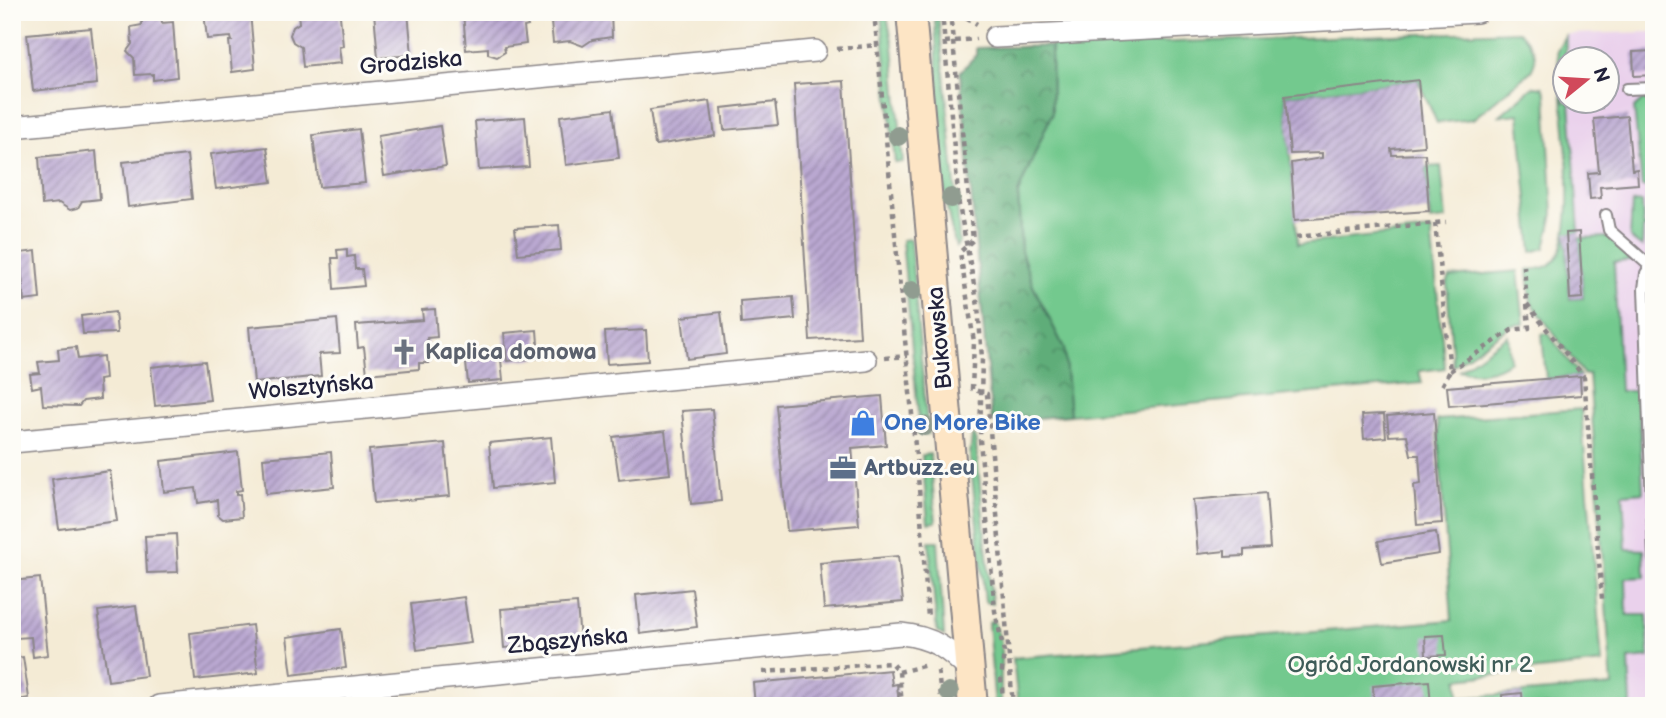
<svg xmlns="http://www.w3.org/2000/svg" width="1666" height="718" font-family="'Balsamiq Sans',sans-serif">
  <style>
    .built { fill: #ead1ec }
    .green { fill: #73c98e; stroke: #4a7664; stroke-width: 2 }
    .forest { fill: url(#forest-crowns); stroke: #40685a; stroke-width: 2 }
    .building { fill: url(#building-hatch) }
    .lines { fill: none; stroke-linecap: round; stroke-linejoin: round }
    .lane-casing { stroke: #8b8688; stroke-width: 14 }
    .street-casing { stroke: #8b8688; stroke-width: 24 }
    .secondary-casing { stroke: #8b8688; stroke-width: 32 }
    .path { stroke: #8b8688; stroke-width: 4.5; stroke-dasharray: 5 5; stroke-linecap: butt }
    .lane { stroke: #fff; stroke-width: 10 }
    .street { stroke: #fff; stroke-width: 21 }
    .secondary { stroke: #fde5c5; stroke-width: 28 }
    .tree { fill: #909c90 }
    .labels { text-anchor: middle; dominant-baseline: central; stroke-width: 6; stroke-linejoin: round; paint-order: stroke }
    .street-label { font-size: 23px; fill: #22223b; stroke: #fdfcf7 }
    .worship-label { font-size: 23px; font-weight: bold; fill: #5b616d; stroke: #fdfcf7; text-anchor: start }
    .shop-label { font-size: 23px; font-weight: bold; fill: #366cbe; stroke: #fdfcf7; text-anchor: start }
    .service-label { font-size: 23px; font-weight: bold; fill: #4e5e75; stroke: #fdfcf7; text-anchor: start }
    .park-label { font-size: 23px; fill: #3e5c58; stroke: #fdfcf7 }
  </style>
  <defs>
    <pattern id="forest-crowns" width="20" height="18" patternUnits="userSpaceOnUse" patternTransform="scale(1.75)"><rect width="20" height="18" fill="#5ead79"/><path d="M2 6a3 3 0 1 1 6 0M12 15a3 3 0 1 1 6 0" fill="none" stroke="#4d8c64"/></pattern>
    <pattern id="building-hatch" width="6" height="6" patternUnits="userSpaceOnUse" patternTransform="scale(1.75)"><rect width="6" height="6" fill="#baa8d1"/><path d="M-1 1l2-2M0 6l6-6M5 7l2-2" fill="none" stroke="#9788ab"/></pattern>
  </defs>
  <rect width="100%" height="100%" fill="#fdfcf7"/>
  <filter id="ink" filterUnits="userSpaceOnUse"><feTurbulence type="fractalNoise" baseFrequency=".0143" numOctaves="2"/><feDisplacementMap in="SourceGraphic" scale="14" xChannelSelector="R" yChannelSelector="G"/><feConvolveMatrix kernelMatrix="1 2 1 2 8 2 1 2 1" color-interpolation-filters="sRGB"/></filter>
  <filter id="wash" filterUnits="userSpaceOnUse"><feTurbulence type="fractalNoise" baseFrequency=".00686" numOctaves="4" result="noise"/><feDisplacementMap in="SourceGraphic" scale="28" xChannelSelector="R" yChannelSelector="G"/><feGaussianBlur stdDeviation="1.57" result="paint"/><feColorMatrix in="noise" values="0 0 0 0 0 0 0 0 0 0 0 0 0 0 0 0 0 1.4 0 .05"/><feComposite in="paint" operator="in"/></filter>
  <g filter="url(#wash)">
    <rect width="100%" height="100%" fill="#f4ebd5"/>
    <path class="built" d="M1654,32V706H1614L1570,102H1606V60L1568,59L1566,34Z"/>
    <path class="green" d="M881,12H886L893,45L903,162L895,163Z
      M934,12H938L958,216L959,243L956,247C934,173 941,89 934,12Z
      M1519,31C1530,45 1541,53 1531,71L1473,119L1437,123L1418,80L1285,96L1298,244L1431,230L1445,368L1419,371L1422,383L1070,415L1064,348L1033,286L1021,251L1018,193L1052,113L1051,46Z
      M1566,34L1564,102H1570L1579,232L1566,234L1570,299L1583,298L1579,238L1608,237L1632,261L1614,262L1620,391H1638L1643,492L1623,494L1626,549L1644,550L1645,577L1626,578L1627,615H1647L1649,657L1629,659L1631,706H1018L1013,658L1452,620L1437,420L1581,409L1602,663L1458,679L1459,698L1612,686L1589,374L1584,375L1531,302L1528,270C1539,269 1550,268 1557,258C1580,221 1561,97 1557,50Z
      M1534,86L1543,87L1546,94L1553,214L1545,248L1532,252L1519,114L1499,116Z
      M1654,93V168L1651,169V187H1642L1634,108L1649,94Z
      M1441,166L1446,219L1430,221L1426,167Z
      M1642,202L1643,225H1654V228H1643L1642,247L1630,238L1632,203Z
      M910,239L928,434L920,435L902,240Z
      M1518,271L1524,324L1512,325L1453,366L1447,284L1450,277Z
      M1548,333L1580,376L1546,379L1542,334Z
      M1508,335L1510,361C1496,372 1476,375 1459,370Z
      M972,436H975L992,604L985,602L970,456Z
      M930,454L936,522L928,523L922,455Z
      M929,541H938L944,636L937,632Z
      M993,620L1001,642V706H995L988,624Z"/>
    <path class="forest" d="M1051,46L1052,113L1018,193L1021,251L1033,286L1064,348L1070,415L992,422L960,72L976,55V48Z"/>
    <g id="blocks">
      <path class="building" d="M204,12H250L255,69L232,72L229,41H232L231,37L207,39Z
        M298,12H336L340,16L343,46L339,47L341,63L303,67L301,47L293,42L290,35L293,27L299,23Z
        M374,12H408L412,55L378,58Z
        M463,12H523L528,26L524,27L526,44L504,47L505,52L497,57L488,54V48L466,50Z
        M550,12H611L612,37L592,40L583,46L570,41L553,43Z
        M161,16L162,23L173,22L177,77L153,80V74L135,75L134,58L127,51L132,44L131,27L142,25V18Z
        M91,28L97,84L33,91L27,34Z
        M1654,51V75L1634,76L1633,52Z
        M1418,80L1424,146L1391,149L1392,155L1425,154L1429,211L1295,220L1291,163L1322,158V153L1290,154L1285,96Z
        M844,81L860,337L810,340L794,84Z
        M710,101L715,136L655,145L650,110Z
        M775,102L778,125L724,130L722,108Z
        M1582,102H1602V108L1583,110Z
        M613,109L619,158L566,165L560,116Z
        M1627,116L1632,170L1637,169L1638,184L1600,187L1601,198L1590,199L1588,173L1599,172L1594,119Z
        M525,117L529,167L479,170L475,121Z
        M440,126L446,166L384,176L378,136Z
        M359,129L365,183L319,187L313,135Z
        M267,147L272,182L216,189L211,154Z
        M96,151L100,199L82,201L78,208L70,210L59,203L42,205L39,157Z
        M187,155L192,199L128,207L123,162Z
        M559,225L561,250L518,254L515,228Z
        M1579,232L1583,298L1570,299L1566,233Z
        M347,249V257L354,256L355,269H362L364,286L334,289L332,258H338L337,250Z
        M36,251L40,299L24,301L20,253Z
        M793,297L795,319L741,324L740,301Z
        M435,309L437,337L427,338L429,363H419V369L367,374L364,347L358,348L356,325L423,320L422,310Z
        M115,312L117,333L83,334L81,316Z
        M721,312L726,354L687,359L682,317Z
        M337,319L340,353L319,354L321,376L254,383L249,327Z
        M537,330L539,358L507,361L504,333Z
        M646,330L648,361L607,364L605,332Z
        M76,347L78,359L103,356L105,379L99,380L100,399L83,401L79,406L43,405L41,386L32,388L30,374L40,373L38,362L59,360L58,349Z
        M500,350L503,380L468,383L465,353Z
        M205,361L210,400L155,406L151,367Z
        M1580,376L1581,395L1449,406L1447,387Z
        M882,396L886,445L852,448L859,525L787,531L776,405Z
        M712,409L721,501L691,504L682,411Z
        M1434,412L1442,523L1417,525L1414,485L1421,484L1419,455H1411L1407,435L1389,436L1387,416Z
        M1384,414L1386,437L1364,439L1362,415Z
        M665,431L670,474L619,480L613,437Z
        M551,437L555,482L493,488L489,443Z
        M445,443L450,496L374,503L369,450Z
        M238,452L242,490L236,491V495L240,494L242,517L223,519L218,515L217,500L198,503L196,488L164,492L161,461Z
        M331,452L334,487L266,494L263,458Z
        M110,471L117,521L59,529L52,479Z
        M1266,493L1270,548L1244,550V556L1225,557V551L1198,554L1193,500Z
        M1436,532L1439,554L1382,563L1378,541Z
        M176,534L178,572L147,573L145,536Z
        M898,556L903,602L824,609L820,563Z
        M40,578L48,655L33,657L31,637L16,638L12,581Z
        M692,589L697,627L640,634L636,595Z
        M464,597L471,643L417,650L411,604Z
        M577,603L580,641L504,648L501,609Z
        M136,606L146,676L108,681L98,611Z
        M252,625L258,673L195,680L190,633Z
        M341,629L346,668L292,675L287,637Z
        M1444,635L1446,655L1426,656L1425,636Z
        M23,657L29,698L12,701V658Z
        M890,670L892,685L897,684L899,706H755L753,683Z
        M1429,681L1431,706H1374L1373,686Z
        M1522,693L1523,705L1502,706V695Z"/>
    </g>
  </g>
  <g filter="url(#ink)">
    <use href="#blocks" fill-opacity="0" stroke="#8b8688" stroke-width="2"/>
    <g class="lines">
      <g class="lane-casing">
        <path id="lane" d="M1627,89L1654,88
          M1606,215L1609,230L1650,266
          M1654,263L1646,273L1644,289L1654,559"/>
      </g>
      <g class="street-casing">
        <path id="street" d="M995,37L1477,12
          M12,127L815,51
          M12,442L866,360
          M159,706L901,634C932,637 949,649 970,671"/>
      </g>
      <g class="secondary-casing">
        <path id="secondary" d="M911,12L973,706"/>
      </g>
      <path class="path" d="M874,12L919,488L928,618
        M942,12L959,205L978,306L982,358L980,440L995,611L1004,652L1001,680L1004,706
        M950,12L973,240L960,252L974,342L972,389L987,394L1013,706
        M958,12L977,24
        M945,42L976,39
        M837,49L877,45
        M1435,223L1450,371L1441,388
        M1296,237L1446,222
        M1527,304L1584,377L1602,599
        M885,358L907,356
        M1450,371L1512,330L1529,328L1524,266
        M938,671L942,706
        M763,672L891,663L899,672L902,706
        M899,672L927,665"/>
      <use href="#lane" class="lane"/>
      <use href="#street" class="street"/>
      <use href="#secondary" class="secondary"/>
    </g>
    <g class="tree">
      <circle cx="898" cy="136" r="10"/>
      <circle cx="951" cy="198" r="10"/>
      <circle cx="912" cy="291" r="10"/>
      <circle cx="924" cy="426" r="10"/>
      <circle cx="949" cy="692" r="10"/>
    </g>
  </g>
  <defs>
    <g id="church-bare" transform="scale(2.1)"><path d="M-1.2-6h2.4v3.5h3.3v2.4h-3.3V6h-2.4V-.1h-3.3v-2.4h3.3Z" fill="#6b7280" stroke="#fdfcf7" stroke-width="2.5" paint-order="stroke"/></g>
    <g id="shop-bare" transform="scale(2.1)"><path d="M-5-2.5h2.3a2.7 3.5 0 0 1 5.4 0H5L5.5 6h-11ZM-1.5-2.5h3a1.5 2.3 0 0 0-3 0Z" fill="#3f7fe0" stroke="#fdfcf7" stroke-width="2.5" paint-order="stroke"/></g>
    <g id="office-bare" transform="scale(2.1)"><path d="M-6-3h4V-5.5h4V-3h4V5H-6ZM-1-4.5V-3h2v-1.5ZM-6 0V1H6V0Z" fill="#5c6f8a" stroke="#fdfcf7" stroke-width="2.5" paint-order="stroke"/></g>
  </defs>
  <g fill-rule="evenodd">
    <use href="#church-bare" x="404" y="352"/>
    <use href="#shop-bare" x="863" y="423"/>
    <use href="#office-bare" x="843" y="468"/>
  </g>
  <g class="labels">
    <g class="street-label">
      <text transform="translate(411 63) rotate(-5)">Grodziska</text>
      <text transform="translate(940 338) rotate(-95)">Bukowska</text>
      <text transform="translate(311 387) rotate(-5)">Wolsztyńska</text>
      <text transform="translate(568 641) rotate(-5)">Zbąszyńska</text>
    </g>
    <g class="worship-label">
      <text x="425" y="352">Kaplica domowa</text>
    </g>
    <g class="shop-label">
      <text x="884" y="423">One More Bike</text>
    </g>
    <g class="service-label">
      <text x="864" y="468">Artbuzz.eu</text>
    </g>
    <g class="park-label">
      <text x="1410" y="665">Ogród Jordanowski nr 2</text>
    </g>
  </g>
  <rect width="1666" height="718" fill="none" stroke="#fdfcf7" stroke-width="42"/>
  <g transform="translate(1586 80) rotate(72)"><circle r="33" fill="#fdfcf7" stroke="#a5a5ac" stroke-width="2"/>
  <path d="M0-5L12 26L0 18L-12 26Z" fill="#d1495b"/>
  <text y="-10" font-size="19" font-weight="bold" text-anchor="middle" fill="#22223b">N</text>
  </g>
</svg>
